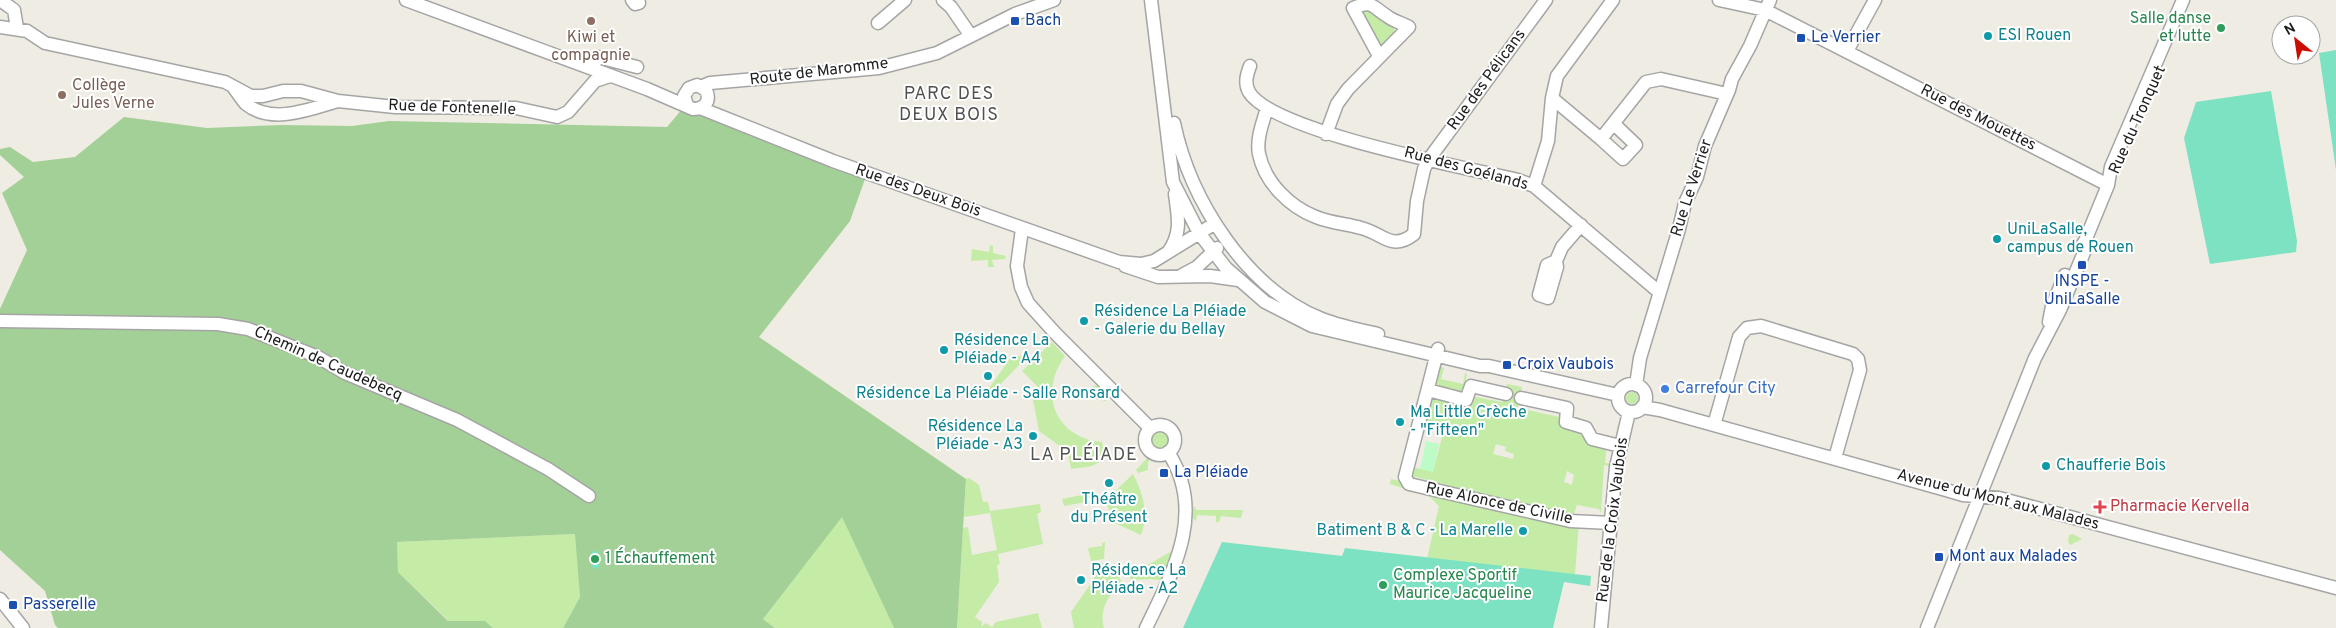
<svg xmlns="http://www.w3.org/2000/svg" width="2336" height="628" font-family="Overpass,sans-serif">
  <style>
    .grass { fill: #c4eca6; fill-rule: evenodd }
    .forest { fill: #a3d096 }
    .park { fill: #befcc7 }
    .pitch { fill: #7de2c2 }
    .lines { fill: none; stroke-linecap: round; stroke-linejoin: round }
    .minor-casing { stroke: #a5a5a5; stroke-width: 15 }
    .minor { stroke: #fff; stroke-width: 12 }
    .education-dot { fill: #8d6e63; stroke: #fff; stroke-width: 2 }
    .transit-dot { fill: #1a4fb4; stroke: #fff; stroke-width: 2 }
    .leisure-dot { fill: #2e9e5b; stroke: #fff; stroke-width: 2 }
    .culture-dot { fill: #0f9aa8; stroke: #fff; stroke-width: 2 }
    .shop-dot { fill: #3f7fe0; stroke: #fff; stroke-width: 2 }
    .health-dot { fill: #e0444e; stroke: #fff; stroke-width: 2 }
    .labels { text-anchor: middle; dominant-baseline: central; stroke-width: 4; stroke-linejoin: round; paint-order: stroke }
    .leisure-label { font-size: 16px; fill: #27864d; stroke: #fff; text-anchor: start }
    .transit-label { font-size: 16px; fill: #164399; stroke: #fff; text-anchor: start }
    .culture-label { font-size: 16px; fill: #0d838f; stroke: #fff; text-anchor: start }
    .education-label { font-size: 16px; fill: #785e54; stroke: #fff }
    .street-label { font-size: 16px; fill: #1e1e1e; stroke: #fff }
    .shop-label { font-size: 16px; fill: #366cbe; stroke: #fff; text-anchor: start }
    .health-label { font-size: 16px; fill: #be3a42; stroke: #fff; text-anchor: start }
    .neighbourhood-label { font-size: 18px; letter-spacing: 1px; fill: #515151; stroke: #fff }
  </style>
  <rect width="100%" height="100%" fill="#efece3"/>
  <path class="grass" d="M1371,8C1380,15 1396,22 1395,35L1383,45L1377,44L1362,12Z
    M990,245L993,246V253L1006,256L1005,259L992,260L994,267H988V260L971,261L972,249L989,252Z
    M1052,342L1065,356C1038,393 1055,438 1102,442L1105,456C1097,468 1084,467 1071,469L1068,452L1039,431L1032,395L1048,393L1041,390L1022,371Z
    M1029,355L985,400L982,398L1012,356Z
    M1435,364L1444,368L1441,379L1463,384L1465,373L1467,375L1463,391L1470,396L1502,402L1507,384L1522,387L1518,408L1564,418L1567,422L1607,443L1605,463L1613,464V467L1604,465L1601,513L1599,509L1577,505L1574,514L1570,518L1512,504V500L1500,497L1499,501L1443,487V484L1416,477L1415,480L1411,479V467L1433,471L1444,430L1420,425ZM1496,444L1506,447L1505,451L1514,454L1513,459L1493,454ZM1567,471L1574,475L1572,485L1564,482Z
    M1100,385L1109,393L1106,401L1096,399L1091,390L1093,386Z
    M1626 398a6 6 0 1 1 12 0a6 6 0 1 1-12 0Z
    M1151 440a9 9 0 1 1 18 0a9 9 0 1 1-18 0Z
    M1149,456L1151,457L1148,463V470L1138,473L1136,470Z
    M1133,474C1143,493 1149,513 1141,535L1108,520L1110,511L1105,501Z
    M969,478L979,485L983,502H988L990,511L1040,504L1041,512L1037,514L1043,544L998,554L1000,564L997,565L999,582L975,617L982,622L981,627L986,623L992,627L996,622L1038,613L1042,628H957L963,528L968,527L972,555L997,550L990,513L964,517L966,479Z
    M1391,479L1579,521L1575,575L1427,559L1439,506L1430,497L1390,484Z
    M1092,493L1086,502L1064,506L1062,499Z
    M1195,506L1196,510H1243L1241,518L1221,516L1219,522H1216V516L1197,515L1196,521L1193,519L1190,512Z
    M842,516L894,628H775L763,619Z
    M576,534L580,597L563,628H493L485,621H449L398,572L397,542Z
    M2069,535L2073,534L2082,539L2070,545L2068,542Z
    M1105,542L1104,559L1091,561L1088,548L1102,546V543Z
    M1170,552L1176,554L1164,581L1151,579L1131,580L1129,576Z
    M1106,563L1113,567L1122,583C1108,595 1099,609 1104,628H1074L1071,612L1094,579L1091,565Z"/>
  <path class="forest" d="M683,108L865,179L850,221L759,337L966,479L957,628H894L842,517L763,619L775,628H563L580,597L575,534L397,542L398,572L448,621H485L493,628H58L55,625L45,591L0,550V309L27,250L2,193L24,177L0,155V149L10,147L33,162L75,157L124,117L207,128L282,125L352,126L389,121L667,127Z"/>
  <path class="park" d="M1426,441L1439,444L1433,472L1420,469Z"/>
  <path class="pitch" d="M2336,50V170L2319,53Z
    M2271,91L2297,241L2296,252L2210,264L2184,138L2196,102Z
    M1222,542L1342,556L1345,548L1591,576L1590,586L1564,582L1553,628H1183Z
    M593,551H598L600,560L599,567L597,569L593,568C590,561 588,557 593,551Z"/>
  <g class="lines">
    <g class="minor-casing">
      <path id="minor" d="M0,0L14,10L17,28
        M406,0L647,89L693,109C705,109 711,101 706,90L697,85L689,88L684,96L687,105
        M632,0L635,4L639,3
        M943,0L951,7L971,36
        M1151,0L1173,182L1199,233L1226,268L1265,302L1312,326L1480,366H1489L1618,395
        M1719,0L1765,10L2108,185
        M878,23L905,0
        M0,27L27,31L45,43L225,82L251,96H263L283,91H301L338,101L395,107L516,108L557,117L568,112L595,81L610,76
        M1847,51L1875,0
        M1250,66C1247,74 1244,83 1249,92C1273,132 1468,168 1518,180L1534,186L1659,292
        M592,68L598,57L637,67
        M703,86L710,83L879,68L937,53L1015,14L1054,0
        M234,88C238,93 242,100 246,104C272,125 310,109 338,101
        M1552,98L1601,139L1646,82L1661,79L1727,94
        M700,108L833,161L1119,262L1141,264L1154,261L1214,224
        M1267,108C1263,122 1256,139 1259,154C1265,183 1290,207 1316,217C1331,223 1347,224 1361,228C1383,233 1391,252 1414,234L1417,201L1424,169L1429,159L1546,0
        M1174,123C1190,200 1246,289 1322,319C1340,326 1360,330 1378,334
        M1326,134L1337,104L1348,89L1409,27C1402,23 1393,21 1387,16C1371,6 1373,0 1353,8L1379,56
        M1601,139L1623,159L1636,145L1614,124
        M1534,186L1548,141L1552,98L1557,76L1613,0
        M1022,229L1017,266L1021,287L1028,303L1055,333L1150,428
        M2081,247L2085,241L2108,185L2111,167L2183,0
        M1169,251C1182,232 1178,217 1175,194
        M1556,261L1557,267L1548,298L1539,295L1547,265Z
        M1556,261L1562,247L1581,225
        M1125,266L1158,277L1210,276L1238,280
        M1182,275L1197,267L1217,248
        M0,321L218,324L248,329L318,357L345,373L457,420L548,469L589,496
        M2049,322L2052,306L2065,275
        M1438,349L1405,477L1409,484L1570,521L1611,523
        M1618 398a14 14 0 1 1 28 0a14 14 0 1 1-28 0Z
        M1636,385L1640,358L1679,229L1685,203L1697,177L1705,146L1729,90L1732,79L1750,46L1770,0
        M1428,390L1466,400L1471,386L1506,394
        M1521,398L1567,408L1566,422L1586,428L1592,439L1620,446
        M1642,407L1660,410L1946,490L1963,495L1999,498L2336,588
        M1714,425L1739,337L1747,328L1761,326L1853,354L1858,359L1860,370L1835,458
        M1145 440a15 15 0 1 1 30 0a15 15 0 1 1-30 0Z
        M0,599L23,628
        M1146,628C1173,572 1207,512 1168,452
        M1601,628L1616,467L1629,412
        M1927,628L2035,358L2060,310L2085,250V241"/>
    </g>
    <use href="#minor" class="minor"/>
  </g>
  <g class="education-dot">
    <circle cx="591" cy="21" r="5"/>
    <circle cx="62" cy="95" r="5"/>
  </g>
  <g class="transit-dot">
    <rect x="1010" y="16" width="10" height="10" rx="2.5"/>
    <rect x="1796" y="33" width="10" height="10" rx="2.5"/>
    <rect x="2077" y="260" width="10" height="10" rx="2.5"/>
    <rect x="1502" y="360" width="10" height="10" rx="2.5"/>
    <rect x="1159" y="468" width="10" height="10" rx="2.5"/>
    <rect x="1934" y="552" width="10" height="10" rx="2.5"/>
    <rect x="8" y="600" width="10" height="10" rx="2.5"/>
  </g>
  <g class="leisure-dot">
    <circle cx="2221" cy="28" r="5"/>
    <circle cx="595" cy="559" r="5"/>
    <circle cx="1383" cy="585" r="5"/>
  </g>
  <g class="culture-dot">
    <circle cx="1988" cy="36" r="5"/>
    <circle cx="1997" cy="239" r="5"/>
    <circle cx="1084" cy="321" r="5"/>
    <circle cx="944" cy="350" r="5"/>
    <circle cx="988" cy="376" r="5"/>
    <circle cx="1400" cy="422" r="5"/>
    <circle cx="1033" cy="436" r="5"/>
    <circle cx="2046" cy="466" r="5"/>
    <circle cx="1109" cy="483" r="5"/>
    <circle cx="1523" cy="531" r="5"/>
    <circle cx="1081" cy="580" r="5"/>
  </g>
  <circle class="shop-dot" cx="1665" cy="389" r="5"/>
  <path class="health-dot" d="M2097.5 499.5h5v5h5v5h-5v5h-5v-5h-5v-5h5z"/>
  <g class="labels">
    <g class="leisure-label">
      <text x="2211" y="19" text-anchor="end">Salle danse<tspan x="2211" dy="18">et lutte</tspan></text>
      <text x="605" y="559">1 Échauffement</text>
      <text x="1393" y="576">Complexe Sportif<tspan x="1393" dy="18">Maurice Jacqueline</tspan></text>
    </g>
    <g class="transit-label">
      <text x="1025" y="21">Bach</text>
      <text x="1811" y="38">Le Verrier</text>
      <text x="2082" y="282" text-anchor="middle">INSPE -<tspan x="2082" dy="18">UniLaSalle</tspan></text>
      <text x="1517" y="365">Croix Vaubois</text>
      <text x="1174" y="473">La Pléiade</text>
      <text x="1949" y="557">Mont aux Malades</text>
      <text x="23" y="605">Passerelle</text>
    </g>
    <g class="culture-label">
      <text x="1998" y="36">ESI Rouen</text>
      <text x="2007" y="230">UniLaSalle,<tspan x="2007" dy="18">campus de Rouen</tspan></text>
      <text x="1094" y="312">Résidence La Pléiade<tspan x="1094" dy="18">- Galerie du Bellay</tspan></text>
      <text x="954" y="341">Résidence La<tspan x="954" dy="18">Pléiade - A4</tspan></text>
      <text x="988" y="394" text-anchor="middle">Résidence La Pléiade - Salle Ronsard</text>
      <text x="1410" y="413">Ma Little Crèche<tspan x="1410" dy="18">- "Fifteen"</tspan></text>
      <text x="1023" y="427" text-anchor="end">Résidence La<tspan x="1023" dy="18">Pléiade - A3</tspan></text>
      <text x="2056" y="466">Chaufferie Bois</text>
      <text x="1109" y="500" text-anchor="middle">Théâtre<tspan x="1109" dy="18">du Présent</tspan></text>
      <text x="1513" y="531" text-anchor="end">Batiment B &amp; C - La Marelle</text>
      <text x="1091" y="571">Résidence La<tspan x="1091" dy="18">Pléiade - A2</tspan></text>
    </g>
    <g class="education-label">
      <text x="591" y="38">Kiwi et<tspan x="591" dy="18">compagnie</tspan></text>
      <text x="72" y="86" text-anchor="start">Collège<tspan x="72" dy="18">Jules Verne</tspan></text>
    </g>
    <g class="street-label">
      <text transform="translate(819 72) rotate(-7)">Route de Maromme</text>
      <text transform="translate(1487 80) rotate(-54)">Rue des Pélicans</text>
      <text transform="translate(452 108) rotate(2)">Rue de Fontenelle</text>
      <text transform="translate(1978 118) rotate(27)">Rue des Mouettes</text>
      <text transform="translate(2138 120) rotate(-66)">Rue du Tronquet</text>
      <text transform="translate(1466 169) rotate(15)">Rue des Goélands</text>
      <text transform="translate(1692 188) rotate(-72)">Rue Le Verrier</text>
      <text transform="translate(918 191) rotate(19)">Rue des Deux Bois</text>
      <text transform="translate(328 364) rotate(24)">Chemin de Caudebecq</text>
      <text transform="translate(1998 500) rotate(14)">Avenue du Mont aux Malades</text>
      <text transform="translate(1499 504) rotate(12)">Rue Alonce de Civille</text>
      <text transform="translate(1613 520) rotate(-83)">Rue de la Croix Vaubois</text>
    </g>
    <g class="shop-label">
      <text x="1675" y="389">Carrefour City</text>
    </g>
    <g class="health-label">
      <text x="2110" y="507">Pharmacie Kervella</text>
    </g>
    <g class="neighbourhood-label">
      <text x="949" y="94">PARC DES<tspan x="949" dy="21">DEUX BOIS</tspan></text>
      <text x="1084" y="455">LA PLÉIADE</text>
    </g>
  </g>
  <g transform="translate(2296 40) rotate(330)"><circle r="24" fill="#ffffff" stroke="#a5a5a5"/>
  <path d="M0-4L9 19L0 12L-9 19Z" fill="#cb0d00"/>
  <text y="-8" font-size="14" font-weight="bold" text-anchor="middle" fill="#1e1e1e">N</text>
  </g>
</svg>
